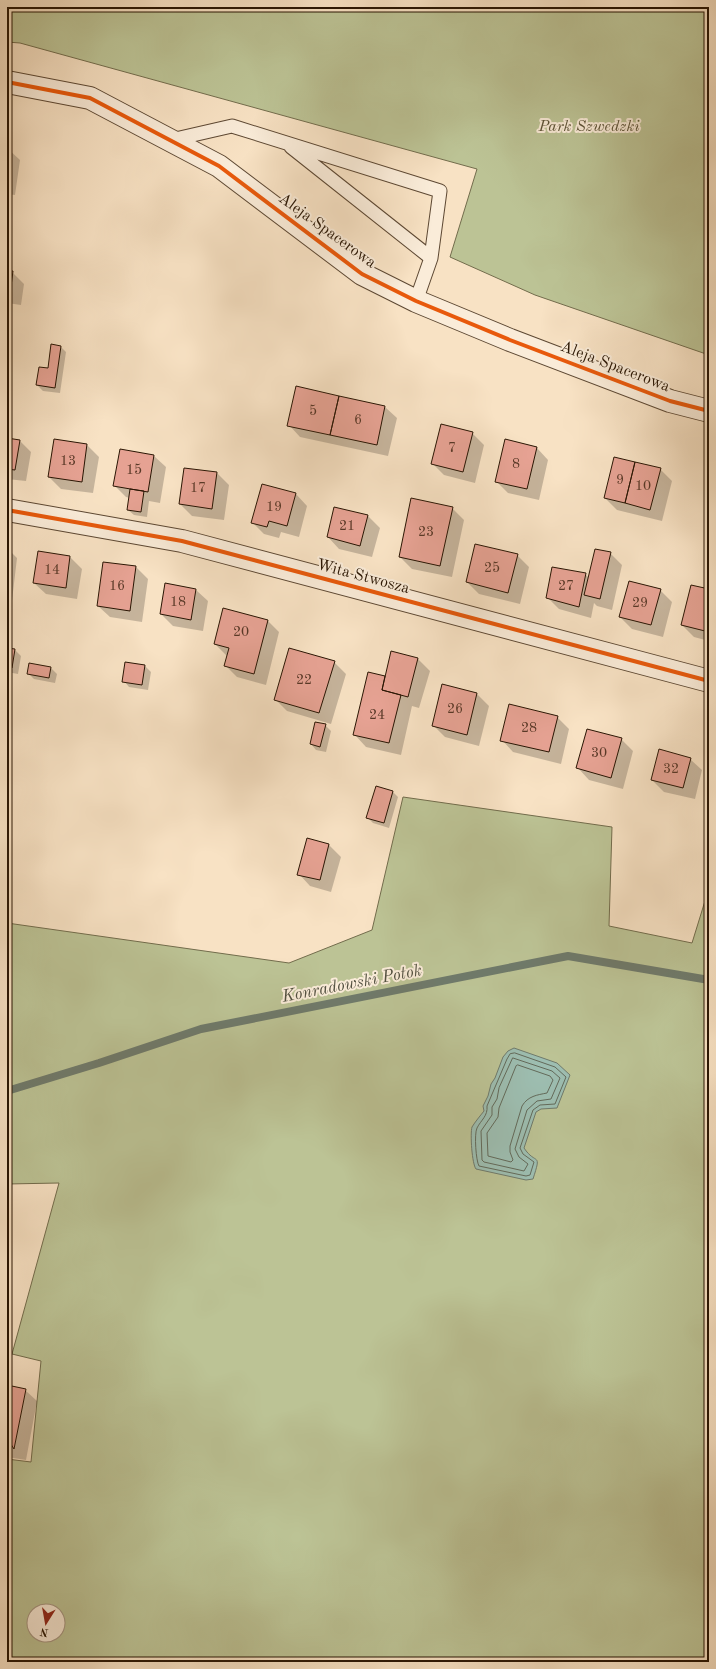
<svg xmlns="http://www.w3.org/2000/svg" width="716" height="1669" font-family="'Old Standard TT',serif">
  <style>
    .green { fill: #bcc395; stroke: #726c4c; fill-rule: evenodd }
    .water { fill: #9dbeb1; stroke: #6f7a6b }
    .shadow { fill: #0003 }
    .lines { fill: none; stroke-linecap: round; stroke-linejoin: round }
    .shore { stroke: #636a5a; stroke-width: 1 }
    .stream { stroke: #6f7a6b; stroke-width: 8 }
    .building { fill: #e6a293; stroke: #291503 }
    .lane-casing { stroke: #5d4833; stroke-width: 15 }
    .street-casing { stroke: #5d4833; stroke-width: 24 }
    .lane { stroke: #faecd9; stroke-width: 13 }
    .street { stroke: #faecd9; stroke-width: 22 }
    .cycleway-casing { stroke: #faecd9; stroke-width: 6 }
    .cycleway { stroke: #e8590c; stroke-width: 4 }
    .labels { text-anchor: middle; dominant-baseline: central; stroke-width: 4; stroke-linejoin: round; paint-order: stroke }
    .number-label { font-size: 14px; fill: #583827 }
    .park-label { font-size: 16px; font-style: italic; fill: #5c5236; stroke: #faecd9 }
    .street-label { font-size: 16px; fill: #291503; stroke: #faecd9 }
    .water-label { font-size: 17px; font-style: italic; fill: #525040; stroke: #faecd9 }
  </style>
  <rect width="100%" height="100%" fill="#f8e2c4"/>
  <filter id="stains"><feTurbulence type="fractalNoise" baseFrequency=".005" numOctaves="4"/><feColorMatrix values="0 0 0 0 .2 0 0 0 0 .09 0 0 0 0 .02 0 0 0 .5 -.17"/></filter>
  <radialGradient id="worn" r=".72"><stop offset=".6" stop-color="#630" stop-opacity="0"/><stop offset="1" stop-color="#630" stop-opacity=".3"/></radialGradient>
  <path class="green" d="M7,7H709V355L535,295L450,257L477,169L20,43L7,42Z
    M403,797L612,827L609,926L692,943L709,888V1662H7V1459L31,1462L41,1361L12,1354L59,1183L7,1184V923L289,963L372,930ZM34,1611H58V1635H34Z"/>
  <path class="water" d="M514,1048L557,1063L570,1075L557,1108L541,1109L536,1112L524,1148C536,1166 542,1151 533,1179L526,1180L476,1169C472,1164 470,1134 472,1127C475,1122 480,1116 484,1111L483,1106L488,1096L491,1084L495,1078L503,1057L508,1051Z"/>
  <path class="shadow" d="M7,148L20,160L15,195L7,194Z
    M7,272H12L24,284L21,305L7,303Z
    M61,347L66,352L60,393L43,391L37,385L48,369Z
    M385,407L397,418L388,456L300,437L289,425Z
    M472,433L484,445L475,483L444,475L432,463Z
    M7,439L19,440L31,452L26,481L7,479Z
    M87,445L99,457L93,493L61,489L49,477Z
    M537,448L548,460L539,500L508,493L496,481Z
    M120,450L154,456L166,467L160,503L149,501L147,517L134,515L128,510L130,498L126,497L115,486Z
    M660,469L672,481L662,521L617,510L605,498Z
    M217,473L229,485L224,520L192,516L180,504Z
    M296,494L307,506L299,537L281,532L279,538L264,534L252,522Z
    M335,508L368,516L380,528L372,557L339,549L328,537Z
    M452,508L464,520L452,577L412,569L400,557Z
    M7,548L17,558L11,609H7Z
    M610,553L622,565L612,610L597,606L594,603L591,618L559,609L547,597L585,574L589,578Z
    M517,555L529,567L520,604L479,594L467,582Z
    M70,557L82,569L77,599L46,594L34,583Z
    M136,567L148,579L142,622L110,617L98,606Z
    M166,585L196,590L208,601L203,631L173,626L161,614Z
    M660,590L672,602L663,637L632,629L620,617Z
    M709,590V641L694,637L682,625Z
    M268,621L279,632L266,685L237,677L226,666L227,656L215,644Z
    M7,649L15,650L21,656L18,674L7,672Z
    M392,652L418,659L430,671L419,708L412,706L401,755L366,747L355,735L369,674L385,678Z
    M334,662L346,674L331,724L287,711L275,699Z
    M126,663L145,666L151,672L148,690L129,687L124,681Z
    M51,668L57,674L55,683L34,679L29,674Z
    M443,685L477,694L489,706L479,746L445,737L433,725Z
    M557,717L569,729L561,764L513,752L502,740Z
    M325,725L331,731L326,752L316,750L311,744Z
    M621,739L633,751L623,789L589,780L578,768Z
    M690,759L702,770L695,799L664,792L652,780Z
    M393,792L398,797L389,828L373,823L367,817Z
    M308,839L329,845L341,857L331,892L310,886L299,874Z
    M7,1387L25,1390L37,1401L26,1460L7,1457Z"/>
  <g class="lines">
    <path class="shore" d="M515,1053L555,1067L566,1077L555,1104L540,1105L533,1110L520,1148L523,1154L534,1162L530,1175L526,1176L479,1166C476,1161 474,1134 477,1128C481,1120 488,1116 487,1106L507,1059L510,1054Z
      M513,1058L552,1071L560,1078L551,1099L537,1101L527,1110L515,1149L519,1157L528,1164L524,1171L484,1162L482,1160L481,1131L492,1115V1107L497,1099L499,1088Z
      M518,1065L550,1076L553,1080L547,1093C537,1095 528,1096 522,1106L510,1146V1152L513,1160L511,1162L488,1156L487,1133L498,1117L499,1108L516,1066Z"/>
    <path class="stream" d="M7,1091L99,1063L201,1029L568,956L709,980"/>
  </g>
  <path class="building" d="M7,271H13L10,294H7Z
    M51,344L61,346L55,388L36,385L39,367L48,368Z
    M296,386L339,396L330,435L287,426Z
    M339,396L385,406L377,445L330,435Z
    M441,424L473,432L463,472L431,464Z
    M7,438L20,440L15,470L7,469Z
    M54,439L87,444L82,482L48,477Z
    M505,439L537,447L527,489L495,482Z
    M120,449L154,455L148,492L113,486Z
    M614,457L635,462L625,503L604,498Z
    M635,462L661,468L650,510L625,503Z
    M184,468L217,472L212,509L179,504Z
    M262,484L296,493L287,526L269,521L267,527L251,523Z
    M130,489L144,491L141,512L127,510Z
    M411,498L453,507L440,566L399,557Z
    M334,507L368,515L360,546L327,537Z
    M475,544L518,554L508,593L466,582Z
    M595,549L611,552L600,599L584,595Z
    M38,551L70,556L66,588L33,583Z
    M103,562L136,566L130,611L97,606Z
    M552,567L586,573L579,607L546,598Z
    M629,581L661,589L651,625L619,617Z
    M165,583L196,589L191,620L160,614Z
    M691,585L709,589V632L681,625Z
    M223,608L268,620L254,674L224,666L229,648L214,644Z
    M7,648L15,649L12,668H7Z
    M289,648L335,661L319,713L274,700Z
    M391,651L418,658L408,697L382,690Z
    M125,662L145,665L142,685L122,682Z
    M29,663L51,667L49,678L27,674Z
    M368,672L385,676L382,690L401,695L389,743L353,735Z
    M442,684L477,693L467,735L432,726Z
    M509,704L558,716L549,752L500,741Z
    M315,722L326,724L320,747L310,744Z
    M587,729L622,738L611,778L576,768Z
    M659,749L691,758L683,788L651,780Z
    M376,786L393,791L384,823L366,818Z
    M307,838L329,844L320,880L297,875Z
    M7,1385L26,1389L14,1449L7,1438Z"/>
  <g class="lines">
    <g class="lane-casing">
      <path id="lane" d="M171,140L232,126L440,191L431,258L416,301
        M291,147L431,258"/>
    </g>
    <g class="street-casing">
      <path id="street" d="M7,82L90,98L219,166L362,274L416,301L510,340L670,401L709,411
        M7,510L182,541L709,681"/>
    </g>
    <use href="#lane" class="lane"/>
    <use href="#street" class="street"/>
    <g class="cycleway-casing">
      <path id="cycleway" d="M7,82L90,98L219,166L362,274L416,301L510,340L670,401L709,411
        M7,510L182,541L709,681"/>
    </g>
    <use href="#cycleway" class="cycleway"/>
  </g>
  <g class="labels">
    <g class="number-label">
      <text x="313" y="411">5</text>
      <text x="358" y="420">6</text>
      <text x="452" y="448">7</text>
      <text x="68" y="461">13</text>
      <text x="516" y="464">8</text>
      <text x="134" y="470">15</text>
      <text x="620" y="480">9</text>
      <text x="643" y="486">10</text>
      <text x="198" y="488">17</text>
      <text x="274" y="507">19</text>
      <text x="347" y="526">21</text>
      <text x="426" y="532">23</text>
      <text x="492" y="568">25</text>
      <text x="52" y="570">14</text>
      <text x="117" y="586">16</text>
      <text x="566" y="586">27</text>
      <text x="178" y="602">18</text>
      <text x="640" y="603">29</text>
      <text x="241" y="632">20</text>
      <text x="304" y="680">22</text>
      <text x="455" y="709">26</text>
      <text x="377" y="715">24</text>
      <text x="529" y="728">28</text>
      <text x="599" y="753">30</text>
      <text x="671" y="769">32</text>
    </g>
    <g class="park-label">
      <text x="589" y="127">Park Szwedzki</text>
    </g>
    <g class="street-label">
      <text transform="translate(327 231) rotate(36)">Aleja Spacerowa</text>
      <text transform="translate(615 367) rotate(21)">Aleja Spacerowa</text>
      <text transform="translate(363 577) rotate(15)">Wita Stwosza</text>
    </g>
    <g class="water-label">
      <text transform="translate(352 984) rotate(-11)">Konradowski Potok</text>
    </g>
  </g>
  <rect width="716" height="1669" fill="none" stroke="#f8e2c4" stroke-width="24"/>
  <rect x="8" y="8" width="700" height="1653" fill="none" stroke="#291503" stroke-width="2"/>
  <rect x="12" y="12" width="692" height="1645" fill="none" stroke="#291503"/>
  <g transform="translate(46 1623) rotate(191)"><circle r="19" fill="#faecd9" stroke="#a69683"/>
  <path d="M0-3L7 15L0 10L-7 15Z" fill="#8f2418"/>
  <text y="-6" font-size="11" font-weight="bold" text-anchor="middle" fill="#291503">N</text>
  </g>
  <rect width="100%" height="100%" filter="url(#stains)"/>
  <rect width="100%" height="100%" fill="url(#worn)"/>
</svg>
